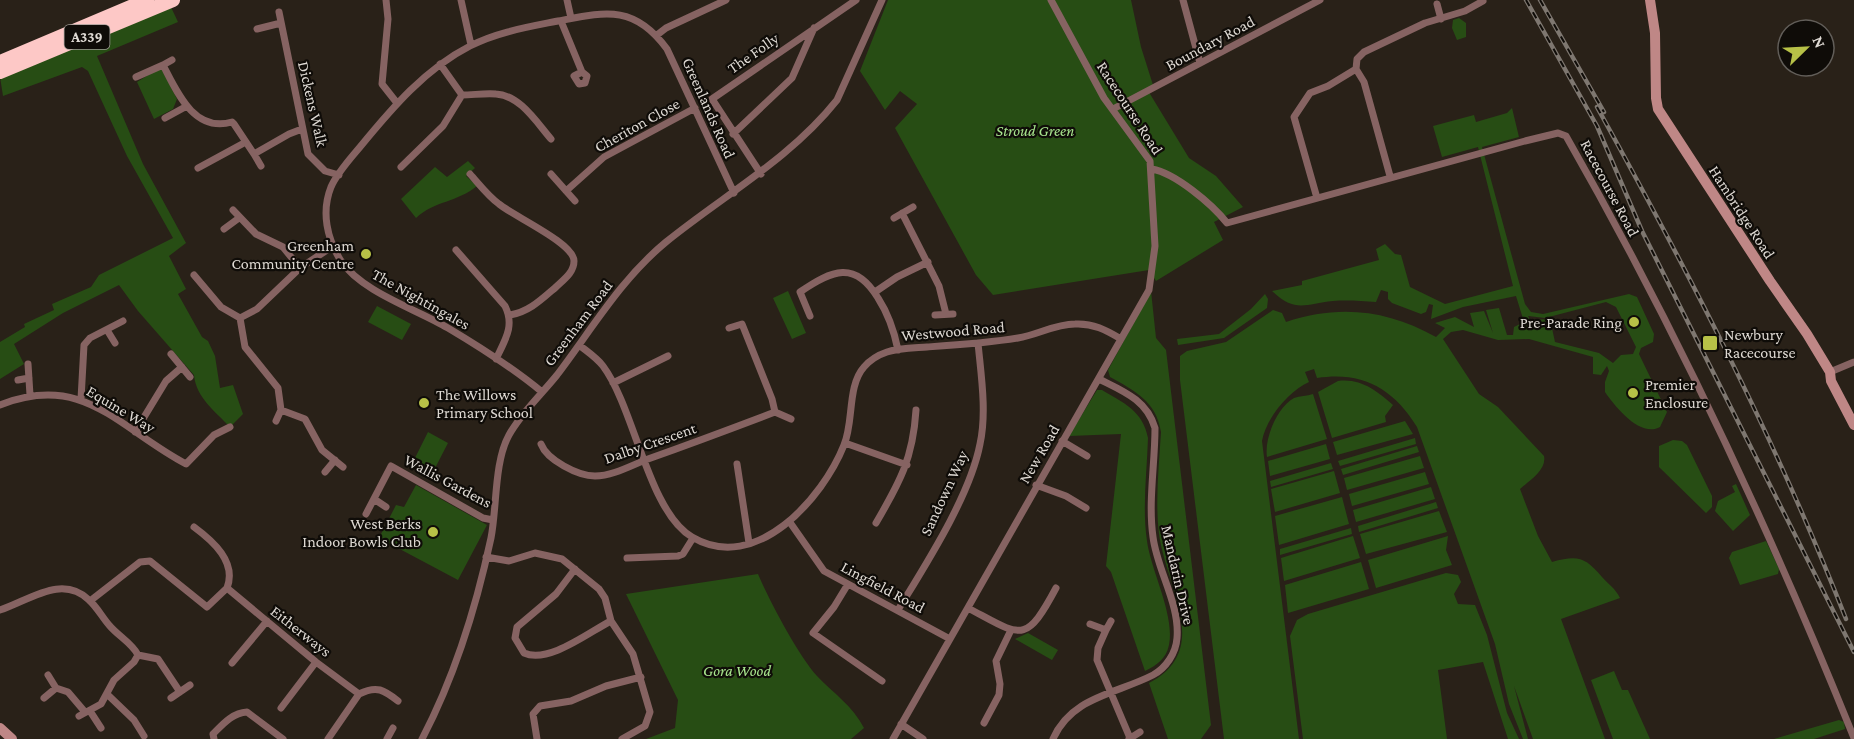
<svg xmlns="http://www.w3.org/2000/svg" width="1854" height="739" font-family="'Crimson Pro',serif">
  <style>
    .green { fill: #274d14; fill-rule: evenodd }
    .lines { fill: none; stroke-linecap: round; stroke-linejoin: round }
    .street { stroke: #866362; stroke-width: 7 }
    .secondary { stroke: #bf8786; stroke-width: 10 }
    .highway { stroke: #fdc8c6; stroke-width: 14 }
    .rail-casing { stroke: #7e7770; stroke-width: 4.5 }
    .rail { stroke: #0f0c08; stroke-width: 2; stroke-dasharray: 7; stroke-linecap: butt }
    .poi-dot { fill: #b7c147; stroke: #0f0c08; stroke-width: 2 }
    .labels { text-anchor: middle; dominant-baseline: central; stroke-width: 4.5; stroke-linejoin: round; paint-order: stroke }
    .shield { fill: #0f0c08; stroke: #a09c96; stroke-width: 1.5 }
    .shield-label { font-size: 15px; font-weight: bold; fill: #ded9d3 }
    .street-label { font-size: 16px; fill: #ded9d3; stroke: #0f0c08 }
    .park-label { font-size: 16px; font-style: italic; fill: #a7e48d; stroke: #0f0c08 }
    .poi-label { font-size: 16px; fill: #ded9d3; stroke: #0f0c08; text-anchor: end }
  </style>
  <rect width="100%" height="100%" fill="#292118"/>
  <path class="green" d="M888,0H1131L1141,47L1153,85L1147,89L1189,158L1216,176L1243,207L1214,222L1223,240L1156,281L1149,270L993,295L976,275L895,128L917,104L900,91L885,110L860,71Z
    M170,5L178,22L97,56L143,164L186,243L169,256L186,289L178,294L202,337L208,341L215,356L220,388L233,385L243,414L230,427C216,412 196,398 194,375L138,311L119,285L63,313L14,344L24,364L0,379V342L25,327L24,324L54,310L52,304L91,287L99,275L173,238L127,156L88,71L82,67L3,96L0,77Z
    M1459,18L1466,23V37L1457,40L1452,28L1453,20Z
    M158,69L162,70L177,99L173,109L154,119L137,82Z
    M1512,108L1519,137L1482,147L1525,304L1531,312L1543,314L1629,294L1637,297L1654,334L1653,342L1641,348L1639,354L1667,412L1660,427C1641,438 1616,408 1605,392V382L1609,371L1607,366L1601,375L1593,374V357L1529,339L1498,340L1463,330L1451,332L1443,339L1479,394L1498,407L1544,456C1547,470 1529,481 1520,489L1538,536L1552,562C1578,555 1585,557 1602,577C1609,585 1615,588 1620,598L1561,619L1605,739H1533L1514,686L1528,739H1523L1509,704L1495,644L1417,427C1393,388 1362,371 1317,378L1314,369L1305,372L1309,382C1289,391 1266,418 1262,441L1299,739H1224L1180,380V356L1187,351L1226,342L1273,310L1282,313L1286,322C1339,304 1388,310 1436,337L1445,328L1435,323L1455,317L1474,327L1470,313L1484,311L1493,333L1486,310L1499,308L1507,335H1513L1514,327L1524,322L1516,296L1463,307L1431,319L1433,305L1429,304L1426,312L1421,314L1392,303L1388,299V292L1381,290L1376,302C1362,301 1347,300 1333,301C1305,304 1295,313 1272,291L1302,285V281L1379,260L1376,249L1385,244L1395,254L1401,255L1410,287L1445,304L1513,286L1478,147L1442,157L1433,126L1474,115L1476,122L1507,113ZM1606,302L1616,307L1636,347L1633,354L1621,355L1613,363L1599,353L1555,342L1550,319L1530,320L1528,316L1545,318Z
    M468,161L475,168L466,176L477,186C458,202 434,201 416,218L401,199L435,167L447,177Z
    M788,291L806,333L792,339L773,298Z
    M1151,291L1156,338L1166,350L1211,725L1201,739H1168L1149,683C1213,650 1166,587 1159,534C1155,501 1159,465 1161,432C1156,401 1135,391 1110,377L1108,370Z
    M1265,294L1268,299L1267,308L1224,338L1178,345L1177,339L1219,334L1251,309Z
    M377,306L411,324L402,340L368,322Z
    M1338,381C1361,378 1377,391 1393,405L1385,416L1386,422L1332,438L1318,392Z
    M1097,390H1102C1124,403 1143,411 1148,438C1147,472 1142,507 1147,541C1151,571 1175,615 1169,645C1166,659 1157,665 1145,671L1111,572L1106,566L1121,434L1069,436Z
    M1313,394L1327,439L1267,457C1264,439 1277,407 1294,398C1300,396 1307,396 1313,394Z
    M1405,421L1413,434L1337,455L1333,442Z
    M428,432L448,443L432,474L412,464Z
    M1415,438L1416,444L1340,466L1338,461Z
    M1673,440L1682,441L1687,445L1712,496V507L1706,513L1659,467V446Z
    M1326,444L1330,459L1270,476L1268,461Z
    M1417,446L1419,452L1343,475L1341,469Z
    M1420,456L1424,468L1347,490L1344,478Z
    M1331,463L1333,469L1271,487L1270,481Z
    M1334,471L1340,493L1275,512L1271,489Z
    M1425,472L1429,484L1352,506L1349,494Z
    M1736,484L1750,515L1733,531L1715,511L1718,501L1735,492L1732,486Z
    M416,485L487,525L458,580L379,538L396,505L404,507Z
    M1431,487L1435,499L1356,522L1353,510Z
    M1342,497L1349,524L1279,545L1275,516Z
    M1436,502L1438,508L1359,532L1358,526Z
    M1439,511L1447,532L1366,554L1360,534Z
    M1351,528L1352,534L1280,555V549Z
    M1353,536L1360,558L1284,581L1281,558Z
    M1448,536L1446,550L1452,565L1376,588L1368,560Z
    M1766,541L1779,569L1778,574L1740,585L1729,558L1732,552Z
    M1361,562L1369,589L1288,613L1285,585Z
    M1446,573L1458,575L1461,582L1454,594L1458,604L1475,605L1487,635L1507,713L1519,739H1508L1483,662L1438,670L1447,739H1303L1290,636L1297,620L1308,614Z
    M758,574C769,600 798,655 817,676C833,693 853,706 864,728L851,739H646L675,728L678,700L626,594Z
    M1028,633L1058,650L1052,660L1015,639Z
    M1614,671L1622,690H1628L1650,739H1613L1591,680Z
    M1839,720L1844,722L1845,729L1814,739H1774Z"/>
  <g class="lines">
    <path class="street" d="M386,0L388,19L382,84L397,103
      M461,0L471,45
      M567,0L571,18
      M1183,0L1200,63
      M1437,4L1441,19
      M279,12L308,154L325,171L339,175
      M561,21L582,72L587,76L585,83L579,84L574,76L582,72
      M257,29L281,23
      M657,35L666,28L726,0
      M440,64L462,95C473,95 485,93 496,94C520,95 537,123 551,139
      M163,65L172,60
      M1356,69L1364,82L1390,176
      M136,77L163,65C177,92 194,133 232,122L234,124L254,154L289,134L302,129
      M1113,109L1320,0
      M165,118L187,106
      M733,134L792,78L814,28
      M254,154L261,166
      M401,167L443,126L462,95
      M198,168L244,143
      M1152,169C1175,173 1212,204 1227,223L1525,141L1558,133L1566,136C1677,330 1771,532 1854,738
      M470,174C479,184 488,196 499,204C513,216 574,243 574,261C574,273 563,280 556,287C542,299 529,312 510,315
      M551,174L575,201
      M761,174L712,99L856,0
      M566,191L604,157L695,108
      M1317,198L1294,117L1310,93L1328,86L1356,69L1357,59L1364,52L1425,23L1465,11L1483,1
      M233,210L256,234L283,247L300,268
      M902,213L939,286L946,314
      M894,218L913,207
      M224,229L239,218
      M456,250L505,306C515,326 505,340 496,359
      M194,275L221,307L240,318L257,309L300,268L333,246
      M875,292L897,277L928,262
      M935,315L953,314
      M810,316L800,292C832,270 855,260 878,298C889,315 894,330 898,350
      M240,318L245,347L278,388L281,410L305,419L322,450L343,467
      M107,330L115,343
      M579,345C588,352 597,358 603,366C635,409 648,511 692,537C756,575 823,498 844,445C854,422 847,386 864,367C870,360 878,355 887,352C899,348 914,348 927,347C957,345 988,343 1018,338C1037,335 1055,324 1075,324C1093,323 1106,330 1121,339
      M171,354L190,377
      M28,364L30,395
      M1830,372L1854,362
      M18,380L29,378
      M613,383L668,356
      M542,392C513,368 480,347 448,328C416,309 362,292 341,261C327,239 321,212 331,187C337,173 350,159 360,147C392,108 425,69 470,46C497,32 528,27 558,21C605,12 634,4 667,49L734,193
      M81,399L84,345L90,338L123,321
      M0,405C84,372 118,428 186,464L214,435L230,427
      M775,412L791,419
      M276,421L281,410
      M135,432L166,381L182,367
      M1062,441L1087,456
      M845,443L907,465
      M541,444C547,460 578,476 595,476C613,476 632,465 648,459C690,444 733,428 775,412L772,399L742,324L729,328
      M737,464L749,543
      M325,472L335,460
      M1036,485L1066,496L1086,508
      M374,499L386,507
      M366,514L391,466L483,518L493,520
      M789,521L824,571L950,639
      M876,523C900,482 913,458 916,410
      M194,527C213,541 237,562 227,588
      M486,557L509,561L535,553L562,559L599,589L605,598L611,621L633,654L650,712L645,726L622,739
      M627,558L678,556L683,554L693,538
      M575,569L556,594L517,627L515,638L524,653C549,664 589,632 611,621
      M848,584L834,607L813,633L882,681
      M90,601L140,562L150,561L207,607L227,588L316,662L359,694L328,739
      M968,608C1021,636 1025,646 1056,588
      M0,610C30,600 62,574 89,600C97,607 102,617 109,625C118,636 132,643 138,655L134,662L114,680L101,704L79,716
      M898,610C926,564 970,496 980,444C987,412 981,375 978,343
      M1090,624L1106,630L1111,621
      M1106,630L1098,648L1097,660L1130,738
      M138,655L158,659L180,692
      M232,663L267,621
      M48,675L56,688L68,692L85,712
      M359,694C377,685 384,690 398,701
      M108,695L134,720L144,736
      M44,698L56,688
      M171,698L190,685
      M281,708L316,662
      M90,711L101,728
      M984,723L999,695L1000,684L996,661L1011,630
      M901,724L923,739
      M214,739L213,734C223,724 232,713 247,712L283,739
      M387,739L393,728
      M422,739C455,676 476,608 491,538C497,508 494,462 509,435C521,413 541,395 557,375C592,329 621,279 666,242C724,195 790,159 837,100L882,0
      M537,739L533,714L540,706L571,701L606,686L641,677
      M893,739L1149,290L1155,246L1150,161L1104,98L1051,0
      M1053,739C1071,697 1116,694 1153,675C1166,668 1176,653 1177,638C1180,604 1157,570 1153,537C1148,502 1155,464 1155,428C1147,400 1123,391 1099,379
      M1129,739L1140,732"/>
    <path class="secondary" d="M1650,0L1655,33L1656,98L1658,109L1770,281L1807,334L1830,372L1831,381L1854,425
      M0,728L12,739"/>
    <path class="highway" d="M0,62L147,0
      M0,72L173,0"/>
    <g class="rail-casing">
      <path id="rail" d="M1526,0L1597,126L1642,231L1854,652
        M1540,0L1604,112
        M1597,107C1689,273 1777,442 1846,619"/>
    </g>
    <use href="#rail" class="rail"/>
  </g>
  <g class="poi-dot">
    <circle cx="366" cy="254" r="6"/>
    <circle cx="1634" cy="322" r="6"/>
    <rect x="1702" y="335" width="16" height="16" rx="3"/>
    <circle cx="1633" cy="393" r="6"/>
    <circle cx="424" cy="403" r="6"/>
    <circle cx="433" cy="532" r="6"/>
  </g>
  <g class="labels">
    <rect class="shield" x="64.5" y="25" width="45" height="24" rx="4.5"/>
    <g class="shield-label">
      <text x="87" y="37">A339</text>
    </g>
    <g class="street-label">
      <text transform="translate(1210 43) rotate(-28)">Boundary Road</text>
      <text transform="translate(753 53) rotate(-35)">The Folly</text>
      <text transform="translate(313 104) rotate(77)">Dickens Walk</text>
      <text transform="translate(709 108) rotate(66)">Greenlands Road</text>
      <text transform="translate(1130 108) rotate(57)">Racecourse Road</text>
      <text transform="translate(637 125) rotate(-29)">Cheriton Close</text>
      <text transform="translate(1610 188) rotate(62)">Racecourse Road</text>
      <text transform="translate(1742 212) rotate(57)">Hambridge Road</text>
      <text transform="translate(421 299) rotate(29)">The Nightingales</text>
      <text transform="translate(578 323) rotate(-53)">Greenham Road</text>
      <text transform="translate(953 331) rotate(-5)">Westwood Road</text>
      <text transform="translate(121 409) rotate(31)">Equine Way</text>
      <text transform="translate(650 443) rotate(-19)">Dalby Crescent</text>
      <text transform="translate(1039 454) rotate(-60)">New Road</text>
      <text transform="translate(448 481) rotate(28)">Wallis Gardens</text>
      <text transform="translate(944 493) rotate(-65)">Sandown Way</text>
      <text transform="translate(1178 575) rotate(77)">Mandarin Drive</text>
      <text transform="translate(883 587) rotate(28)">Lingfield Road</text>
      <text transform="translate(301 631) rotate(38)">Eitherways</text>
    </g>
    <g class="park-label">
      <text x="1035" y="130">Stroud Green</text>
      <text x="737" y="670">Gora Wood</text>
    </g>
    <g class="poi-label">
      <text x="354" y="245">Greenham<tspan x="354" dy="18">Community Centre</tspan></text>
      <text x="1622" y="322">Pre-Parade Ring</text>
      <text x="1724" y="334" text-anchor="start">Newbury<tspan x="1724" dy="18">Racecourse</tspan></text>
      <text x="1645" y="384" text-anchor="start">Premier<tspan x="1645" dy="18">Enclosure</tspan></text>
      <text x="436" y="394" text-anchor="start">The Willows<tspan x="436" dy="18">Primary School</tspan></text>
      <text x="421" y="523">West Berks<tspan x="421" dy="18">Indoor Bowls Club</tspan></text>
    </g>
  </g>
  <g transform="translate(1806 48) rotate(66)"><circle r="28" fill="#0f0c08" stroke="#625e59" stroke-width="1.5"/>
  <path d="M0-4.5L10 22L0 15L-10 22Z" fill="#b7c147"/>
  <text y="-9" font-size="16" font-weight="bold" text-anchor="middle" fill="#ded9d3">N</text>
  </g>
</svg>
